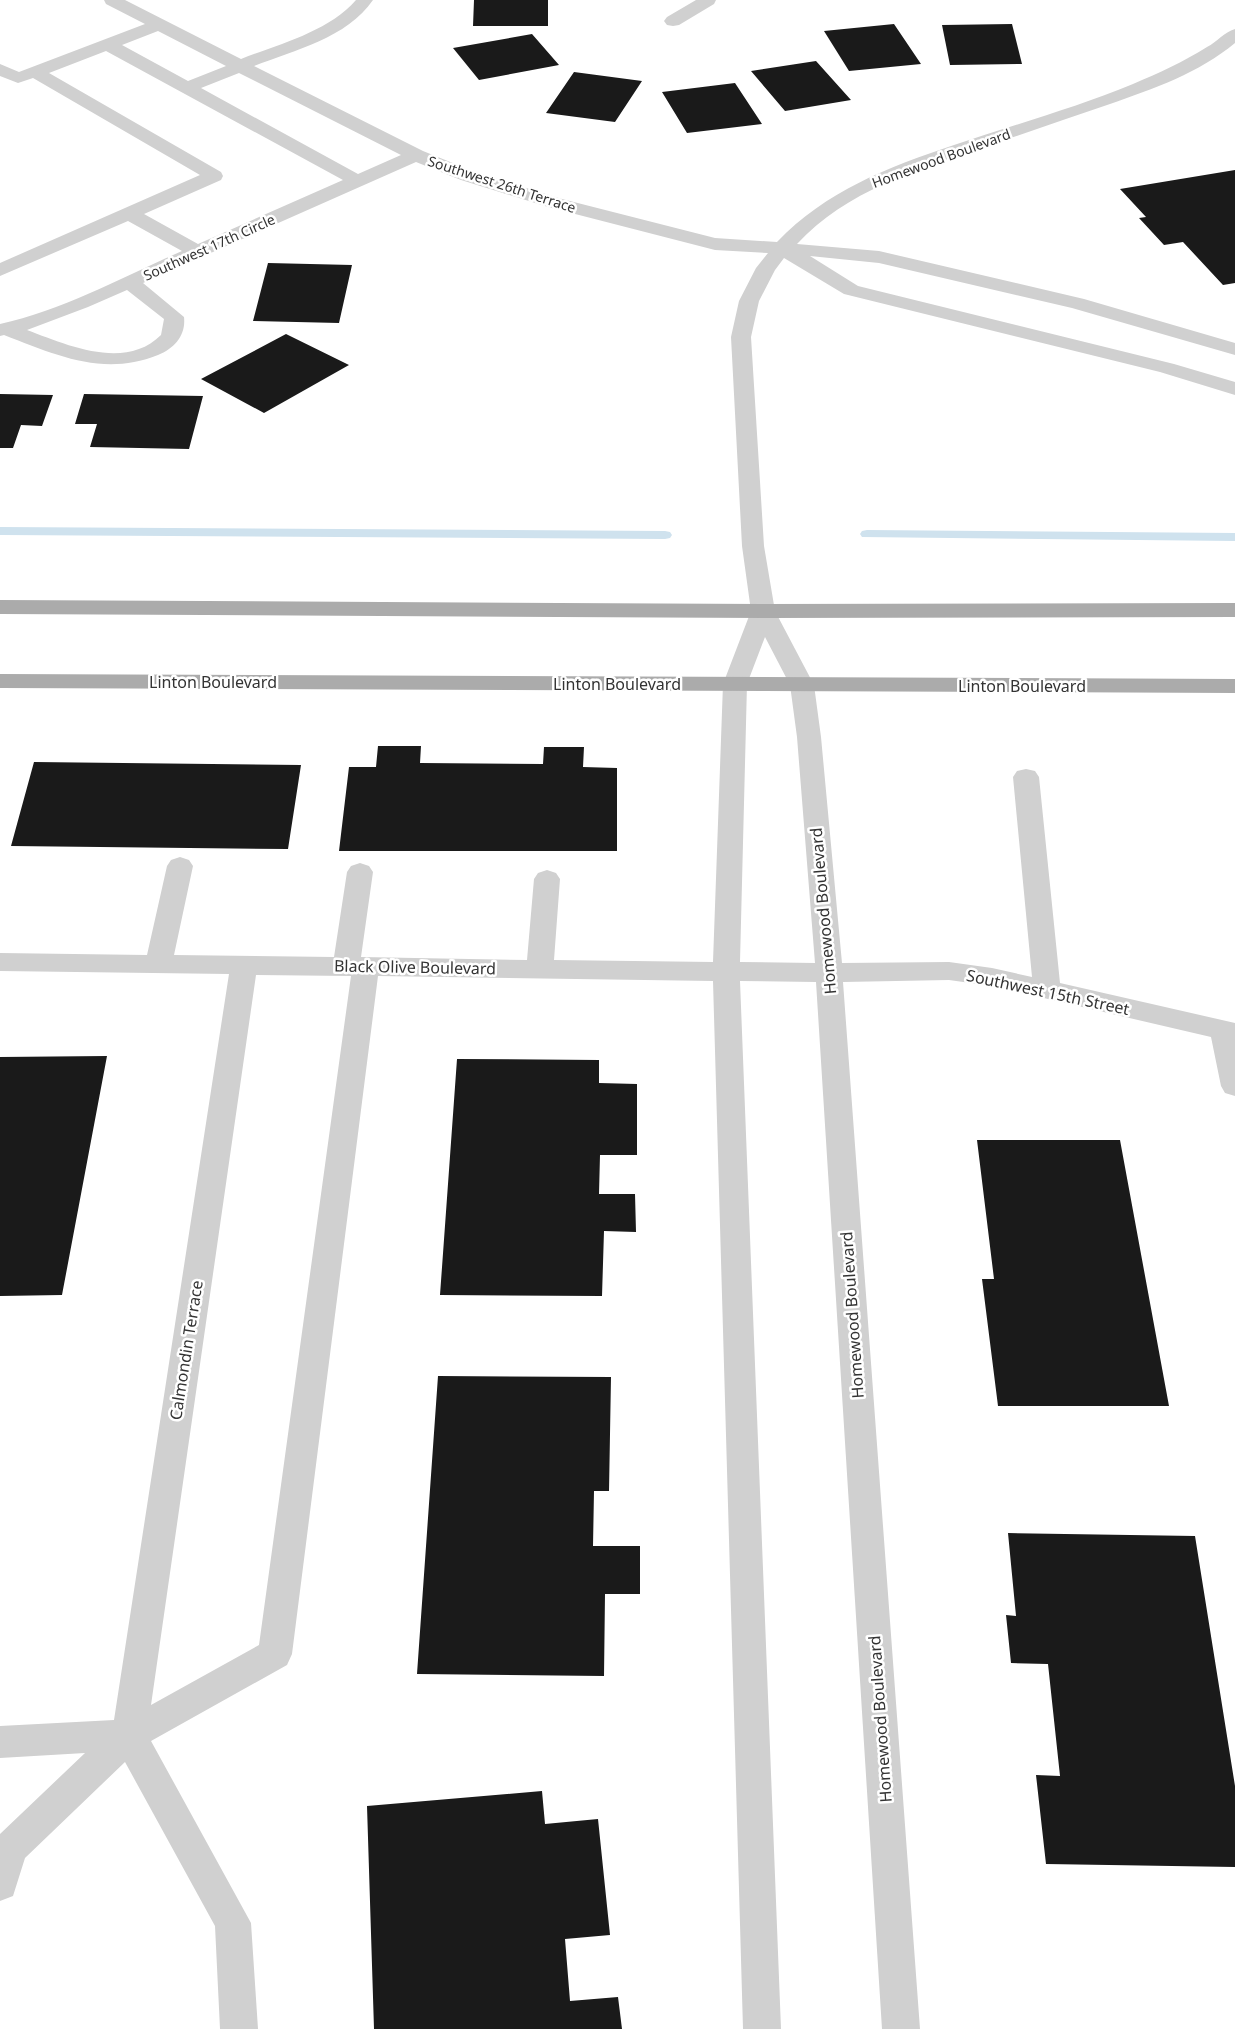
<svg xmlns="http://www.w3.org/2000/svg" width="1235" height="2029" font-family="'Noto Sans',sans-serif">
  <style>
    .lines { fill: none; stroke-linecap: round; stroke-linejoin: round }
    .stream { fill: #cfe2ee; fill-rule: evenodd }
    .building { fill: #1a1a1a }
    .minor { fill: #d0d0d0; fill-rule: evenodd }
    .major { fill: #ababab; fill-rule: evenodd }
    .labels { text-anchor: middle; dominant-baseline: central; stroke-width: 5; stroke-linejoin: round; paint-order: stroke }
    .far-street-label { font-size: 14px; fill: #333; stroke: #fff }
    .street-label { font-size: 16px; fill: #333; stroke: #fff }
  </style>
  <rect width="100%" height="100%" fill="#fff"/>
  <g class="lines">
    <path class="stream" d="M0,527L665,531L670,532L672,535L670,538L665,539L0,535Z
      M867,530L1235,533V541L862,537L860,534L862,531Z"/>
  </g>
  <path class="building" d="M474,0H548V26H473Z
    M894,24L921,64L849,71L824,31Z
    M1012,24L1022,64L950,65L942,25Z
    M532,34L559,65L479,80L453,48Z
    M816,61L851,100L785,111L751,71Z
    M574,72L642,81L615,122L546,113Z
    M735,83L762,124L687,133L662,92Z
    M1235,170V283L1223,285L1183,242L1164,245L1139,218L1146,217L1120,189Z
    M268,263L352,265L339,323L253,321Z
    M286,334L349,365L264,413L201,379Z
    M0,394L53,395L42,426L21,425L13,448H0Z
    M84,394L203,396L189,449L90,447L97,424H75Z
    M378,746H421L420,763L543,764L544,747H584L583,767L617,768V851H339L349,767H376Z
    M34,762L301,765L288,849L11,846Z
    M107,1056L62,1295L0,1296V1057Z
    M457,1059L599,1060V1083L637,1084V1155H600L599,1194H635L636,1232L604,1231L602,1296L440,1295Z
    M977,1140H1120L1169,1406H998L982,1279H994Z
    M438,1376L611,1377L609,1491H594L593,1546H640V1594H605L604,1676L417,1674Z
    M1008,1533L1195,1536L1235,1786V1867L1046,1864L1036,1775L1060,1776L1048,1664L1011,1663L1006,1615L1016,1616Z
    M542,1791L545,1824L598,1819L610,1935L565,1939L570,2001L618,1997L622,2029H374L367,1806Z"/>
  <g class="lines">
    <path class="minor" d="M104,0H125L241,59C279,44 328,32 356,0H373C347,38 295,50 254,66L423,151L475,172L562,199L715,238L777,242C826,191 888,167 954,145C1013,125 1075,108 1133,84C1159,73 1183,62 1207,47C1217,42 1224,32 1235,29V43C1199,73 1153,89 1110,104C1068,118 1026,133 984,147C918,169 846,191 797,244L879,251L1084,299L1235,343V355L1072,308L879,263L810,256L858,286L1174,364L1235,382V395L1160,372L844,294L784,258L775,270L759,301L751,337L764,546L775,611L814,685L821,737L842,963L949,962L992,968L1032,977L1013,777L1017,771L1026,769L1035,771L1039,777L1060,983L1235,1023V1096L1225,1093L1221,1086L1211,1037L992,986L949,980L843,982L920,2029H882L816,982L740,981L781,2029H743L713,981L378,976L292,1654L287,1665L151,1741L251,1923L258,2029H220L215,1926L125,1762L25,1858L13,1896L0,1901V1834L85,1753L0,1758V1726L114,1720L229,974L0,971V953L147,955L167,866L171,860L180,857L189,860L193,866L174,955L334,957L347,872L351,866L360,863L369,866L373,872L361,957L527,960L534,879L538,873L547,870L556,873L560,879L554,960L713,962L723,684L751,611L742,546L731,337L739,301L756,268L768,253L715,250L548,207L461,180L416,162L143,283L184,317C186,335 175,348 158,355C103,377 56,355 4,335L0,336V324C63,310 123,277 182,251L128,221L0,276V263L200,175L33,78L18,83L0,76V64L19,72L145,24L106,4ZM158,31L226,66L188,81L122,45ZM106,51L343,180L198,244L144,214L221,180L223,176L221,172L49,73ZM239,73L401,155L358,174L201,88ZM127,290L164,319L161,335C125,371 67,345 27,330L88,307ZM765,637L790,685L797,737L815,963L740,962L747,684ZM256,975L351,976L259,1645L151,1705Z
      M696,0H716L714,4L679,25L673,26L667,25L664,21L667,17Z"/>
    <path class="major" d="M0,600L763,604L1235,603V617L763,618L0,614Z
      M0,674L1235,679V693L0,688Z"/>
  </g>
  <g class="labels">
    <g class="far-street-label">
      <text transform="translate(941 158) rotate(-20)">Homewood Boulevard</text>
      <text transform="translate(502 184) rotate(18)">Southwest 26th Terrace</text>
      <text transform="translate(209 247) rotate(-24)">Southwest 17th Circle</text>
    </g>
    <g class="street-label">
      <text x="213" y="682">Linton Boulevard</text>
      <text x="617" y="684">Linton Boulevard</text>
      <text x="1022" y="686">Linton Boulevard</text>
      <text transform="translate(823 911) rotate(-95)">Homewood Boulevard</text>
      <text transform="translate(415 967) rotate(1)">Black Olive Boulevard</text>
      <text transform="translate(1048 992) rotate(12)">Southwest 15th Street</text>
      <text transform="translate(852 1315) rotate(-94)">Homewood Boulevard</text>
      <text transform="translate(186 1350) rotate(-81)">Calmondin Terrace</text>
      <text transform="translate(880 1719) rotate(-94)">Homewood Boulevard</text>
    </g>
  </g>
</svg>
